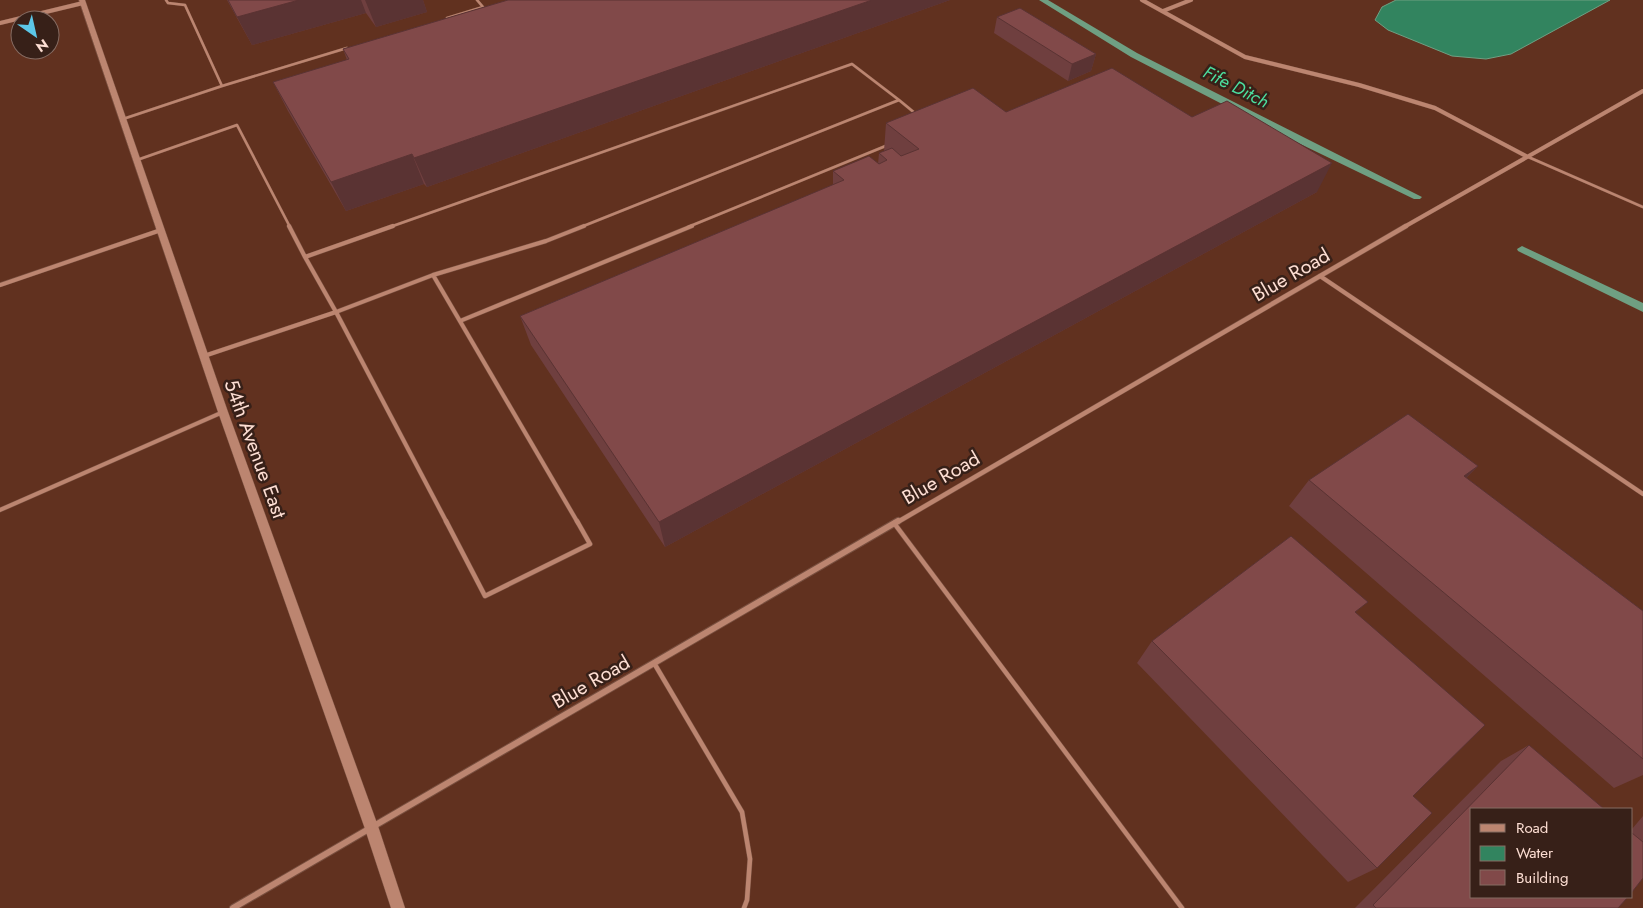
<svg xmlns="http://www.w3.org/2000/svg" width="1643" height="908" font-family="Jost,sans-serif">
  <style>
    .water { fill: #32845f; stroke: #6f9f82 }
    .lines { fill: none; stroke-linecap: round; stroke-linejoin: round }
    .stream { fill: #6f9f82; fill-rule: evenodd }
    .service-far2-casing { stroke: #784f3f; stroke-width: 3 }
    .service-far1-casing { stroke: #784f3f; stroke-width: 5 }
    .service-casing { stroke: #784f3f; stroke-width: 5.5 }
    .minor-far2-casing { stroke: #784f3f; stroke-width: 4.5 }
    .minor-far1-casing { stroke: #784f3f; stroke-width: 5.5 }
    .minor-casing { stroke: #784f3f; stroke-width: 8 }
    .secondary-casing { stroke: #784f3f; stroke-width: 1 }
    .service-far2 { stroke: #bc8570; stroke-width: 2.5 }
    .service-far1 { stroke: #bc8570; stroke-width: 4 }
    .service { stroke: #bc8570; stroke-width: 4.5 }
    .minor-far2 { stroke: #bc8570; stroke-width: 4 }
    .minor-far1 { stroke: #bc8570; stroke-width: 4.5 }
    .minor { stroke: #bc8570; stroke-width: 6 }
    .secondary { fill: #bc8570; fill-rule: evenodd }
    .wall { fill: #6f3f3f }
    .shaded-wall { fill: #5a3333 }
    .building { fill: #814949; stroke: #5a3333 }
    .labels { text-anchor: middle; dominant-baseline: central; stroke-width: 5; stroke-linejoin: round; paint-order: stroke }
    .far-water-label { font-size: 18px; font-style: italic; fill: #4cdf9f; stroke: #372018 }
    .street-label { font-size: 20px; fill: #fdded3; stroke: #372018 }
  </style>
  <rect width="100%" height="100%" fill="#61311f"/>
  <path class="water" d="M1396,0H1610L1511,54L1486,59L1452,56L1388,30L1375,20L1382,7Z"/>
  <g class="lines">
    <path class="stream" d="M1039,0H1048L1137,53L1422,197L1420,199H1414L1290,139L1131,57Z
      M1522,246L1643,303V312L1518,251L1517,249Z"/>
    <g class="service-far2-casing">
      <path id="service-far2" d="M447,18L483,7L477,0
        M222,86L347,48
        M899,100L916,114
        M123,119L222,86L185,5L168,3L166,0
        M1526,156L1643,207
        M137,160L237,125L290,227
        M390,227L852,64L899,100L581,227
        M688,227L888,145"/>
    </g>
    <g class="service-far1-casing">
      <path id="service-far1" d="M289,226L305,257
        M433,275L578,523
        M433,275L546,241L584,226
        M1320,276L1643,494
        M0,285L161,230
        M336,312L447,523
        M336,312L305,257L393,226
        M336,312L433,275
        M460,321L692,226
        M204,356L336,312
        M0,510L223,412"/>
    </g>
    <g class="service-casing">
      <path id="service" d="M446,521L485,596L590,544L577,521
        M894,523L1182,908
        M654,663L742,812L750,859L747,900L744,908"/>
    </g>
    <g class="minor-far2-casing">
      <path id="minor-far2" d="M1142,0L1245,57L1359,85L1435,108L1526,156
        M1163,11L1191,0
        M0,23L83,3
        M1404,227L1643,91"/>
    </g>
    <g class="minor-far1-casing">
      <path id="minor-far1" d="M896,523L1406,226"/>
    </g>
    <g class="minor-casing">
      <path id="minor" d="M233,908L898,521"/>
    </g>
    <g class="secondary-casing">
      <path id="secondary" d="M79,0H85L228,412L378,826L405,908H391L364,826L218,412Z"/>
    </g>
    <use href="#service-far2" class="service-far2"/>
    <use href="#service-far1" class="service-far1"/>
    <use href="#service" class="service"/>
    <use href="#minor-far2" class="minor-far2"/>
    <use href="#minor-far1" class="minor-far1"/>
    <use href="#minor" class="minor"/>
    <use href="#secondary" class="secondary"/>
  </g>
  <path class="wall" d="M227,0H423L427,12L376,27L366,13L252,45Z
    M508,0H950L427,187L424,184L346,211L288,111L273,82L347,60L343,49Z
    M997,17L1096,54L1091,71L1068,81L994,33Z
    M1006,112L1192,117L1317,192L665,547L531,345L520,316L833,185V171L878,164L879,153L884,151L886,123Z
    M1478,466L1466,478L1643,611V775L1614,788L1289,506L1309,480Z
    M1356,613L1413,796L1377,868L1348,882L1137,663L1152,641Z
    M1529,745L1618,908H1355L1501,761Z
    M1643,816V878L1632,892V829Z"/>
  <path class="shaded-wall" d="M299,0H361L366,13L252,45L237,17Z
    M365,0H423L427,12L376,27Z
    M872,0H950L427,187L414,158Z
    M1096,54L1091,71L1068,81L1072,64Z
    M412,154L424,184L346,211L331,182Z
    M1332,163L1317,192L665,547L659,522Z
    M1478,466L1452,492L1464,476Z"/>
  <path class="building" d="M228,0H299L237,17Z
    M508,0H872L414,158L412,154L331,182L273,82L349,59L343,49Z
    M1020,8L1096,54L1072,64L997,17Z
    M1112,68L1192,117L1227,101L1332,163L659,522L520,316L844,180L833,171L869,156L879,164L887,160L879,153L892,148L901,156L919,149L886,123L973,88L1006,112Z
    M1408,414L1478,466L1464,476L1643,611V759L1309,480Z
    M1291,536L1368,602L1355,612L1485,725L1413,796L1432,813L1377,868L1152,641Z
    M1529,745L1604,809H1472V897H1628L1618,908H1376L1373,905Z
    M1632,833L1643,842V878L1632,892Z"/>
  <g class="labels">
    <g class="far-water-label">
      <text transform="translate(1236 87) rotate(27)">Fife Ditch</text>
    </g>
    <g class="street-label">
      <text transform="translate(1291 275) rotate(-30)">Blue Road</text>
      <text transform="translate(255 449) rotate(70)">54th Avenue East</text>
      <text transform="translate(941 478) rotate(-30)">Blue Road</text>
      <text transform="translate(591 682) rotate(-30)">Blue Road</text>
    </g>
  </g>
  <rect x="1470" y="808" width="162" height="90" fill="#372018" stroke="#866c63"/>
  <rect x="1480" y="824" width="25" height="8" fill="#bc8570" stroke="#866c63"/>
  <text x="1516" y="833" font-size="15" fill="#fdded3">Road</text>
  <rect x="1480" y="846" width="25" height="15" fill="#32845f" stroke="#866c63"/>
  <text x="1516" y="858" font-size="15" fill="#fdded3">Water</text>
  <rect x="1480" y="870" width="25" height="15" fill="#814949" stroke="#866c63"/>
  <text x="1516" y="883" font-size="15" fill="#fdded3">Building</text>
  <g transform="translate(35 35) rotate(146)"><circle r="24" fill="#372018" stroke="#866c63"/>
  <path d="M0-4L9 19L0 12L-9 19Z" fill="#5cc7e8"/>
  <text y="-8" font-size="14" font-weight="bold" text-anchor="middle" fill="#fdded3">N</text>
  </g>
</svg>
